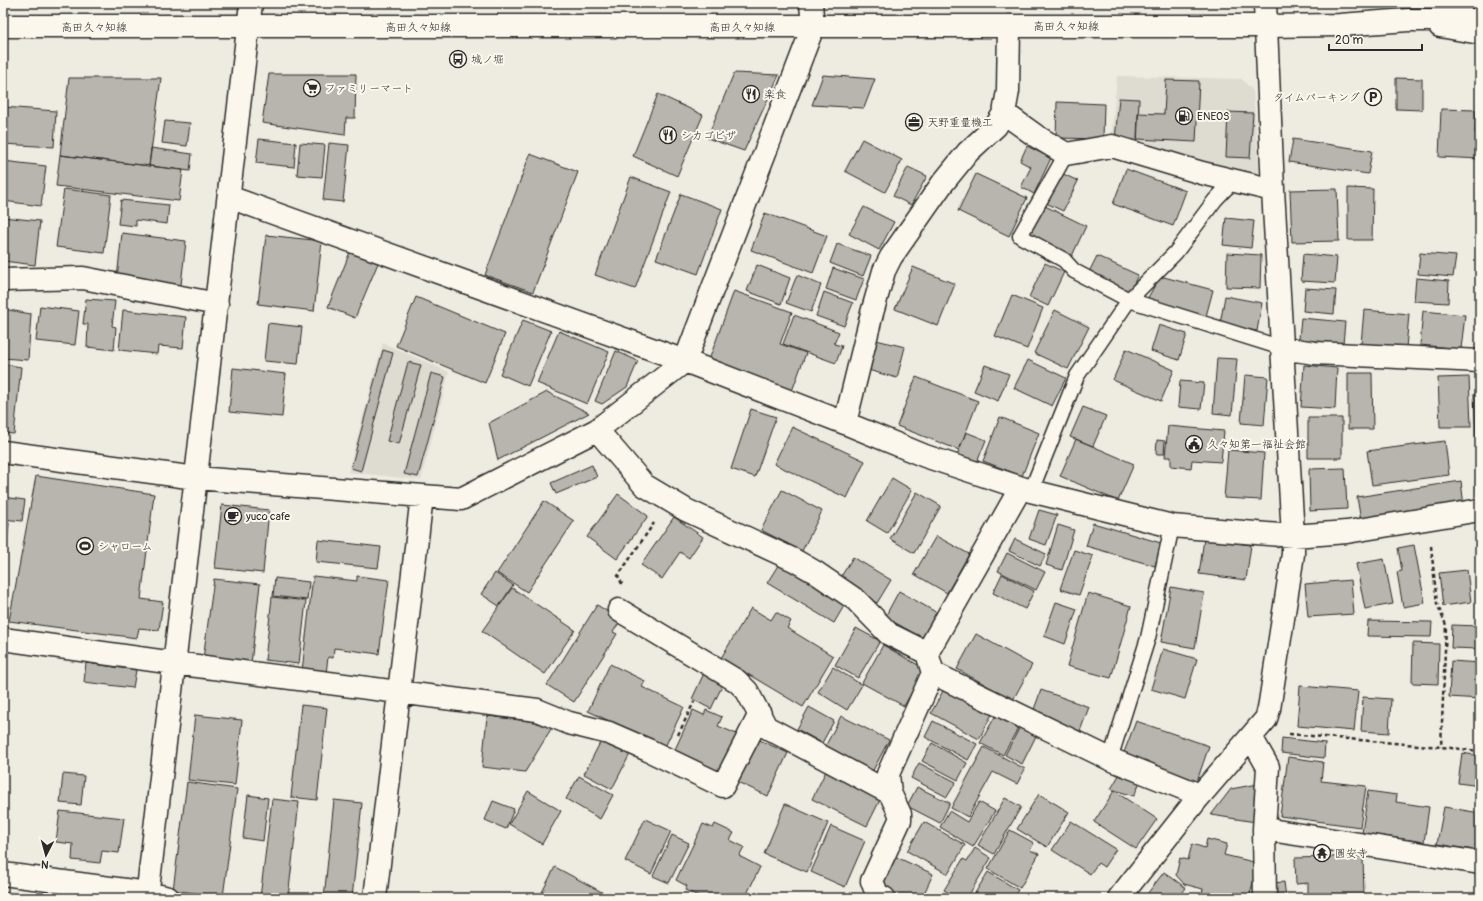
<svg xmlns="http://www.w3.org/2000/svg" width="1483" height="901" font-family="Pangolin,'Klee One',sans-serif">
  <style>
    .built { fill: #dedbd1 }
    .building { fill: #b8b5ae; stroke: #2b2b2b }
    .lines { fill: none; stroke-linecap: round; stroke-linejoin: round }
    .lane-casing { stroke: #2b2b2b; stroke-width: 17 }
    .street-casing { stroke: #2b2b2b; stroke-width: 25 }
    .secondary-casing { stroke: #2b2b2b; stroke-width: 25 }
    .path { stroke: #2b2b2b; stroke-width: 2.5; stroke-dasharray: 4 3; stroke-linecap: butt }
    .lane { stroke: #fbf7ec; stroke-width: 14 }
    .street { stroke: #fbf7ec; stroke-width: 22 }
    .secondary { stroke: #fbf7ec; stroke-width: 22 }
    .labels { text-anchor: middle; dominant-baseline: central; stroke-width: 4; stroke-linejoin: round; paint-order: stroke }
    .street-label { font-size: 11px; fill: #2b2b2b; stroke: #fbf7ec }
    .poi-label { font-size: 11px; fill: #2b2b2b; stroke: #fbf7ec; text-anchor: start }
  </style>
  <rect width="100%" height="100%" fill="#eeebe0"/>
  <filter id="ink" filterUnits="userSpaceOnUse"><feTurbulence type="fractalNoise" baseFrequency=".025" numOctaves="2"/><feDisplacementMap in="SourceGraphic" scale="8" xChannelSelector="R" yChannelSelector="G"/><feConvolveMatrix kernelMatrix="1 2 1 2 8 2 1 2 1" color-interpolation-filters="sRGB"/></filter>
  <g filter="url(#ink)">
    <path class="built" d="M1117,76L1242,79L1253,91L1259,171L1251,179L1111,142Z
      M383,343L449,372L421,480L348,472Z"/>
    <path class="building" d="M734,73L779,75L744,151L707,138Z
      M269,74H356L355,118H346L345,135L262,123Z
      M823,75L875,79L864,108L812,105Z
      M69,78H161L149,166L60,155Z
      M1396,78L1422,79V110L1396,109Z
      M1166,80L1199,81L1196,142L1137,139L1138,113L1164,114Z
      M658,94L703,115L677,176L633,156Z
      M1119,98L1139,99L1137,147L1115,140Z
      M1057,102L1104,104L1103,139L1056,138Z
      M3,107L56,111L54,147L3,144Z
      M1441,109L1476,110L1475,133L1480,134V159L1439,157Z
      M1228,112L1253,113L1250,158L1226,157Z
      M165,121L190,123L187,146L162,143Z
      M259,139L296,143L294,167L256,163Z
      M862,139L902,160L885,192L845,171Z
      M1293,139L1372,151L1368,174L1289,162Z
      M300,143L325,145L322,177L297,175Z
      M329,143L349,145L343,202L323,200Z
      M1027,146L1051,158L1034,194L1021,187L1031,167L1020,161Z
      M151,148L192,154L190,171L149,166Z
      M530,154L578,172L533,292L485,275Z
      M60,155L183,170L179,201L56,186Z
      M3,161L46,166L41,206L3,201Z
      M908,167L927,176L911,205L893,196Z
      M1126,169L1186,191L1173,226L1113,204Z
      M1061,173L1078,181L1063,211L1046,203Z
      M976,174L1027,198L1009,236L958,211Z
      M631,177L671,192L635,289L595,275Z
      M1348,188L1373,189L1372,240H1348Z
      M64,189L111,195L104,253L56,247Z
      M1337,189L1339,241L1292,242L1290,190Z
      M681,194L722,209L698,274L656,259Z
      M121,200L169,205L167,224L136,220V226L118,224Z
      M1043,205L1086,226L1071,258L1027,237Z
      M864,207L894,222L879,250L849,234Z
      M765,213L827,236L813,273L751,250Z
      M3,217L40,221L35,265L3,261Z
      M1226,218L1254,221L1251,248L1223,245Z
      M122,233L186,241L181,285L117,278Z
      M266,235L322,241L314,311L258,304Z
      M837,244L871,256L863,276L830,263Z
      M350,252L378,263L355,318L328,307Z
      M1227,253L1261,255L1260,288L1226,287Z
      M1420,253L1456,256L1453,277L1418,274Z
      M1303,254L1337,257L1335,283L1301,281Z
      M1097,256L1138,275L1129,293L1088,274Z
      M1045,263L1064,272L1048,306L1029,297Z
      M757,265L790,278L781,304L747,291Z
      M913,267L955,284L938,326L895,309Z
      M833,268L864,279L856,300L826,289Z
      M797,275L821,285L811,312L786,303Z
      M1160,276L1213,290L1205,320L1145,303Z
      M1416,278L1449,281L1448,303L1414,301Z
      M1305,288L1336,290L1334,314L1303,311Z
      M734,291L792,312L780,344L806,353L792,391L709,360Z
      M824,292L853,303L844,326L816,316Z
      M1012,295L1043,308L1027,349L995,336Z
      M1225,296L1262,303L1257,331L1220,324Z
      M416,297L505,334L485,383L396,346Z
      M86,299L115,301L112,326L116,327L114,350L87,347L88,324H83Z
      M40,306L79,311L75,345L36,341Z
      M3,309L31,314L28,360L3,358Z
      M123,310L186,317L183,348L158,346L157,354L119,350Z
      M1055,310L1089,327L1068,369L1034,353Z
      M1364,310L1409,314L1406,348L1361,344Z
      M1423,311L1465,315L1461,349L1420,345Z
      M794,315L839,332L834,344L842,346L836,363L783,344Z
      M1301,318L1345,322L1343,344L1299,339Z
      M523,320L551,331L528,386L500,374Z
      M268,323L302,327L298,364L264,361Z
      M1159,325L1187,334L1179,360L1151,351Z
      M559,331L609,352L587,404L537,383Z
      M876,340L905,347L897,378L868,370Z
      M1126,349L1174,370L1161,401L1113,380Z
      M383,350L393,353L361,471L351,468Z
      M616,351L638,361L627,387L602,404L595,401Z
      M1217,358L1237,359L1232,415L1213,413Z
      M1028,360L1066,378L1052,406L1014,388Z
      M408,362L421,365L399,444L387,441Z
      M3,364L21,367L14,434L3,433Z
      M985,365L1009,374L998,401L974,391Z
      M1304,365L1337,368L1335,409L1301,407Z
      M233,368L286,374L282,417L229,412Z
      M431,373L445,377L418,477L404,474Z
      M1348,373H1372L1373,429H1348Z
      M1245,375L1268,377L1264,425L1241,423Z
      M916,377L978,401L959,450L897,426Z
      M1469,377L1471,427H1440L1438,378Z
      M1180,381L1204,383L1201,409L1178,407Z
      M547,392L589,413L498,460L489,423Z
      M1474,394H1480V438L1476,439Z
      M1083,407L1106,416L1093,446L1070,437Z
      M751,409L776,417L755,477L731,469Z
      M1000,417L1039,433L1022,476L983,461Z
      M1308,418H1342V458H1308Z
      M1168,426L1224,431L1221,462L1192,460L1191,468L1171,466V457H1165Z
      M792,427L865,461L847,498L774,464Z
      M966,432L986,440L976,465L956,458Z
      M1076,439L1134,464L1118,501L1060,476Z
      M1157,440L1165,441L1164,454H1156Z
      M1445,441L1449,475L1372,485L1367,451Z
      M1228,450L1264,453L1261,500L1224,498Z
      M1476,453H1480V491L1477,492Z
      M592,465L597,477L556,494L551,483Z
      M1345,468L1347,509L1310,511L1309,469Z
      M36,476L154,494L141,599L163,602L159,630L139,628L137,638L9,621Z
      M892,478L912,490L887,533L867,521Z
      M1461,481L1464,506L1361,521L1357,497Z
      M782,490L822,511L802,551L761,530Z
      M917,492L941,506L914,553L890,539Z
      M618,494L648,516L617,559L587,537Z
      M3,497L25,500L22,521L3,519Z
      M544,501L574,521L527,592L497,573Z
      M222,505L269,510L263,573L215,568Z
      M1039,510L1057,515L1046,545L1029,539Z
      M674,517L703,537L689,558L680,552L662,579L641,565Z
      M3,523H9L7,543L3,542Z
      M1093,523L1161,543L1155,566L1086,546Z
      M1058,525L1074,530L1062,570L1046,565Z
      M936,536L969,554L947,593L914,574Z
      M1015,539L1046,554L1040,566L1009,551Z
      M1204,539L1251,545L1246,580L1199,574Z
      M318,540L381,547L378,568L316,562Z
      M1414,545L1425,603L1403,607L1397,572L1402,571L1398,548Z
      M3,547H6L3,576Z
      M1074,550L1093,556L1079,595L1060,589Z
      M1007,553L1045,572L1036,590L998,571Z
      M853,557L891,580L877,603L839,580Z
      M782,559L848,599L834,623L767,583Z
      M1384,559L1393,604L1365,609L1356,564Z
      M1467,570L1471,602L1443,606L1439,573Z
      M495,573L513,585L499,606L481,594Z
      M1002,574L1034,591L1025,609L993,593Z
      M313,576L357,581V576L389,580L379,654L334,648L333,658L328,657L326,674L302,671Z
      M275,578L309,582L307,600L273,596Z
      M214,579L260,584L251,664L203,659Z
      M1351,580L1354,614L1308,617L1305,584Z
      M1171,587L1204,593L1195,648L1161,642Z
      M512,588L575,630L545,674L482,631Z
      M899,591L939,614L924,639L885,617Z
      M1088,593L1131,606L1111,678L1067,666Z
      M272,597L306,601L299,664L265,660Z
      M1056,602L1077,609L1065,644L1044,636Z
      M597,605L621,620L613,632L617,634L574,702L547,685Z
      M751,608L771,620L776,612L791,621L787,628L833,656L803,707L721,658Z
      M1368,621L1432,622L1431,637L1367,636Z
      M1452,625L1480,626V649L1451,648Z
      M856,628L880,641L858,678L835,665Z
      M976,634L1032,665L1013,700L957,669Z
      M1413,643L1439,644L1438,684L1412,683Z
      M883,645L925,669L904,706L862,683Z
      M1163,649L1197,659L1185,699L1151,689Z
      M1451,661L1480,663V699L1449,697Z
      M86,663L136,670L133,688L84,682Z
      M610,664L645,681L642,687L684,707L665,747L588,711Z
      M833,667L862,685L847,710L818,692Z
      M705,671L725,680L711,709L692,699Z
      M1300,686L1358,691L1354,731L1297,726Z
      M944,689L992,714L979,739L931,713Z
      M1041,690L1089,707L1080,731L1032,715Z
      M1363,697L1391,699L1389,733L1361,731Z
      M301,705L327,708L317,800L291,797Z
      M809,707L834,721L822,743L797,729Z
      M693,710L704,715L706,710L722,717L718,726L739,735L719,777L672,756Z
      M195,715L242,720L235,785L188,780Z
      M996,715L1018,728L1003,755L980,743Z
      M487,716L554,724L525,772L482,767Z
      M841,716L889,740L871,774L824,749Z
      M933,721L977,744L968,760L925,737Z
      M1136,721L1209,746L1197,781L1123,755Z
      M1020,727L1036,736L1022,764L1005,755Z
      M603,737L631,752L612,789L584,774Z
      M755,738L788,753L768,796L735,781Z
      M1282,738L1325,743L1324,758L1281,753Z
      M932,743L967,763L958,780L922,761Z
      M984,747L1025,769L1017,784L993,772L968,817L951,808Z
      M1462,753L1480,756V786L1458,783Z
      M1288,757L1323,762L1321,781L1366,786L1360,827L1280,816Z
      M919,763L956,782L947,797L911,778Z
      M1122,770L1142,777L1134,796L1111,789Z
      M826,771L881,798L867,826L812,799Z
      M63,774L84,776L81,805L60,803Z
      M579,776L613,795L600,819L566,799Z
      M187,782L237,789L223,897L173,890Z
      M1258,784L1262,823L1211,815L1231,789Z
      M917,787L950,803L940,823L907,806Z
      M528,791L561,811L542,844L509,824Z
      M1114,791L1157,819L1136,849L1094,822Z
      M1368,791L1397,795L1396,802L1429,807L1424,842L1362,833Z
      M1039,794L1069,812L1047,847L1017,829Z
      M248,795L268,798L263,841L243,838Z
      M1005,798L1021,807L994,854L978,845Z
      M272,799L299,802L288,898H260Z
      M334,800L362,803L352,898H324Z
      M493,801L514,809L506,829L485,820Z
      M979,802L995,811L973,847L940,827L949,811L967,822Z
      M785,804L828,823L807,872L764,854Z
      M1444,807L1480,813V851L1437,844Z
      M60,811L124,818L119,853L102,851L100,863L72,860L73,844L56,842Z
      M645,819L671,831L651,874L625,861Z
      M1071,821L1116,849L1104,867L1098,863L1090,874L1052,850Z
      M924,822L965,845L948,874L907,851Z
      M703,824L713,828L715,824L734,833L730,840L744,847L739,856L760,867L745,898H703L685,890L687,886L676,880Z
      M831,826L865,841L845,887L811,872Z
      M1010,830L1034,843L1030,850L1039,854L1020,888L988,869Z
      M672,835L689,843L669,883L653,876Z
      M1207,839L1227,844L1224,855L1258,863L1249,898L1201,897L1203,889L1184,884L1176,875L1180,858L1188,860L1192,844L1205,848Z
      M975,848L991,858L967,898H958L944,890L963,859L967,861Z
      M892,855L933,874L922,898H900L881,890Z
      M1363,856L1364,898H1308V883L1296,884L1295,858Z
      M555,867L613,898H539Z
      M988,872L1018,890L1013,898H972Z
      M1164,872L1186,888L1178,898H1144Z
      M1284,882L1286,898H1274L1272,883Z
      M3,892L50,898H3Z"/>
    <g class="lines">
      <g class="lane-casing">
        <path id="lane" d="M1066,154L1020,236L1064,260L1074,271L1129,300L1282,348
          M1031,491L1077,376L1129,300L1176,252L1215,200L1234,180
          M1110,759L1148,638L1172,526"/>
      </g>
      <g class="street-casing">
        <path id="street" d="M1440,26L1480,33
          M1004,113L1036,136L1066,154L1112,146L1202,173L1273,190
          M229,197L685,361L845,423L925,456L1031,491L1172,526L1293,536L1347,532L1480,510
          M3,280L83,278L217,304
          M1282,348L1315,353L1480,361
          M845,423L872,313L884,271L891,257L942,184L968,152L996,126L1004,113L1008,91L1009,26
          M597,430L644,485L686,510L794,560L815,572L856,600L889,634L927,653
          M3,452L196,478L461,499L597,430L685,361L813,27L811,3
          M619,610L737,681L747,691L766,727L890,793
          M3,639L174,663L537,710L569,723L609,733L648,750L723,786L760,714
          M933,673L1110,759L1200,795
          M1251,737L1268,767L1264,829L1265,898
          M1264,829L1480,863
          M3,874L148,893L168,898
          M147,898L251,3
          M375,898L422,496
          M884,898L877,894L872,881L900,820V814L890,793L888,774L933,673L927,653L1020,489
          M1119,898L1198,798L1266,719L1269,709L1293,554V536L1273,190L1265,3"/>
      </g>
      <g class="secondary-casing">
        <path id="secondary" d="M3,26H1266L1340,25L1408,20H1480"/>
      </g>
      <path class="path" d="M1431,546L1437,604L1446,625L1441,747
        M622,584L618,576L654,523
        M1289,734L1441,747L1480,751
        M678,735L694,702"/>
      <use href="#lane" class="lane"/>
      <use href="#street" class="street"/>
      <use href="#secondary" class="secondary"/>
    </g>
  </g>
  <defs>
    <g id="bus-ring" transform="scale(0.9)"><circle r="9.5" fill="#fbf7ec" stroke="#2b2b2b" stroke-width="1.5"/><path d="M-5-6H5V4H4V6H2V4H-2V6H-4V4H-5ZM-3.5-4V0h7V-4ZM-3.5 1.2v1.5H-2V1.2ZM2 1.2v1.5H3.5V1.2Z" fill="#2b2b2b"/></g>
    <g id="supermarket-ring" transform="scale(0.9)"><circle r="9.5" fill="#fbf7ec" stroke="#2b2b2b" stroke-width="1.5"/><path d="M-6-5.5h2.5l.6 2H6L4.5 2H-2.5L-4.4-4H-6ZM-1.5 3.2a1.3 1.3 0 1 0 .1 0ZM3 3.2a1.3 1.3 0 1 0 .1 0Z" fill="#2b2b2b"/></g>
    <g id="restaurant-ring" transform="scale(0.9)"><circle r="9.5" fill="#fbf7ec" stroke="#2b2b2b" stroke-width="1.5"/><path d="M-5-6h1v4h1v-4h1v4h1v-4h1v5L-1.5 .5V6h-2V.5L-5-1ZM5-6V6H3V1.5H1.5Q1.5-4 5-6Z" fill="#2b2b2b"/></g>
    <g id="parking-ring" transform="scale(0.9)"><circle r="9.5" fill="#fbf7ec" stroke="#2b2b2b" stroke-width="1.5"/><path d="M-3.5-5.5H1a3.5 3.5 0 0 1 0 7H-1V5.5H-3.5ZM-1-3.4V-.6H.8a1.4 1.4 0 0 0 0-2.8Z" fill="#2b2b2b"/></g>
    <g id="fuel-ring" transform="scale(0.9)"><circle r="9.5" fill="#fbf7ec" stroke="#2b2b2b" stroke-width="1.5"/><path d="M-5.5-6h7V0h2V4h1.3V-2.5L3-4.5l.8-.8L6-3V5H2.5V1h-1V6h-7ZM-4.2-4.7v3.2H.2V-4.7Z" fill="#2b2b2b"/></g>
    <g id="office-ring" transform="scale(0.9)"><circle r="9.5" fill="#fbf7ec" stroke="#2b2b2b" stroke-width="1.5"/><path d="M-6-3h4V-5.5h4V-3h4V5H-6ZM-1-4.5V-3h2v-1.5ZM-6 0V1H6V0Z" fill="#2b2b2b"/></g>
    <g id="civic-ring" transform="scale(0.9)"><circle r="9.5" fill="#fbf7ec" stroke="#2b2b2b" stroke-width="1.5"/><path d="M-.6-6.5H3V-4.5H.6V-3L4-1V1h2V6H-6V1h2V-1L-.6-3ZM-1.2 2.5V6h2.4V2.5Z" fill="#2b2b2b"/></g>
    <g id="cafe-ring" transform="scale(0.9)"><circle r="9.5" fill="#fbf7ec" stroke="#2b2b2b" stroke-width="1.5"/><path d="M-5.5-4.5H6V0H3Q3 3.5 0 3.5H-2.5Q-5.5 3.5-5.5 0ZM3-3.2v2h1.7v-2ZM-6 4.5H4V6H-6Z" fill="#2b2b2b"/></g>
    <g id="stadium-ring" transform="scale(0.9)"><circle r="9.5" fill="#fbf7ec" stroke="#2b2b2b" stroke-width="1.5"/><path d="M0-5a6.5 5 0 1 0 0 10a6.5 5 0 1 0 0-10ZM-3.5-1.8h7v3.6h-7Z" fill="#2b2b2b"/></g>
    <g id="temple-ring" transform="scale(0.9)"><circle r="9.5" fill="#fbf7ec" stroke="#2b2b2b" stroke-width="1.5"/><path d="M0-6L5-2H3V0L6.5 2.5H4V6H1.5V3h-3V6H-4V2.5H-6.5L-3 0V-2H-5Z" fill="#2b2b2b"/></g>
  </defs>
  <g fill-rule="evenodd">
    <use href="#bus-ring" x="458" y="59"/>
    <use href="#supermarket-ring" x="312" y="88"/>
    <use href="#restaurant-ring" x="751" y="94"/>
    <use href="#parking-ring" x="1373" y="97"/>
    <use href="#fuel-ring" x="1184" y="116"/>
    <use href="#office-ring" x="914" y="122"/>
    <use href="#restaurant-ring" x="668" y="135"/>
    <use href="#civic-ring" x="1194" y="444"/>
    <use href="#cafe-ring" x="233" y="516"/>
    <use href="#stadium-ring" x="85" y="546"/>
    <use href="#temple-ring" x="1322" y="853"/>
  </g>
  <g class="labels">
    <g class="street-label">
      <text x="1066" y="26">高田久々知線</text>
      <text x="94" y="27">高田久々知線</text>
      <text x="418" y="27">高田久々知線</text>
      <text x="742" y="27">高田久々知線</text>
    </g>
    <g class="poi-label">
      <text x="471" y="59">城ノ堀</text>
      <text x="325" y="88">ファミリーマート</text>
      <text x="764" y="94">楽食</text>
      <text x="1360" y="97" text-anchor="end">タイムパーキング</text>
      <text x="1197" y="116">ENEOS</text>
      <text x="927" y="122">天野重量機工</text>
      <text x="681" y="135">シカゴピザ</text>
      <text x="1207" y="444">久々知第一福祉会館</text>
      <text x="246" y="516">yuco cafe</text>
      <text x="98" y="546">シャローム</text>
      <text x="1335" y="853">圓安寺</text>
    </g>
  </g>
  <rect width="1483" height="901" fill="none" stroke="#fbf7ec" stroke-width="16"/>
  <rect x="8" y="8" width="1467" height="885" fill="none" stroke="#2b2b2b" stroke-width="1.5" filter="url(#ink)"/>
  <g transform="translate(46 855) rotate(186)" stroke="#fbf7ec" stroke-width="3" paint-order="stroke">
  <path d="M0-3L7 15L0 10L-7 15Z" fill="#2b2b2b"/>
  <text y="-6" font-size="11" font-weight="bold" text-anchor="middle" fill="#2b2b2b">N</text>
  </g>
  <path d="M1329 44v6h93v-6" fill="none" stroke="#2b2b2b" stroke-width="2"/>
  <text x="1335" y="44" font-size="12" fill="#2b2b2b" stroke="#fbf7ec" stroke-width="3" paint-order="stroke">20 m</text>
</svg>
